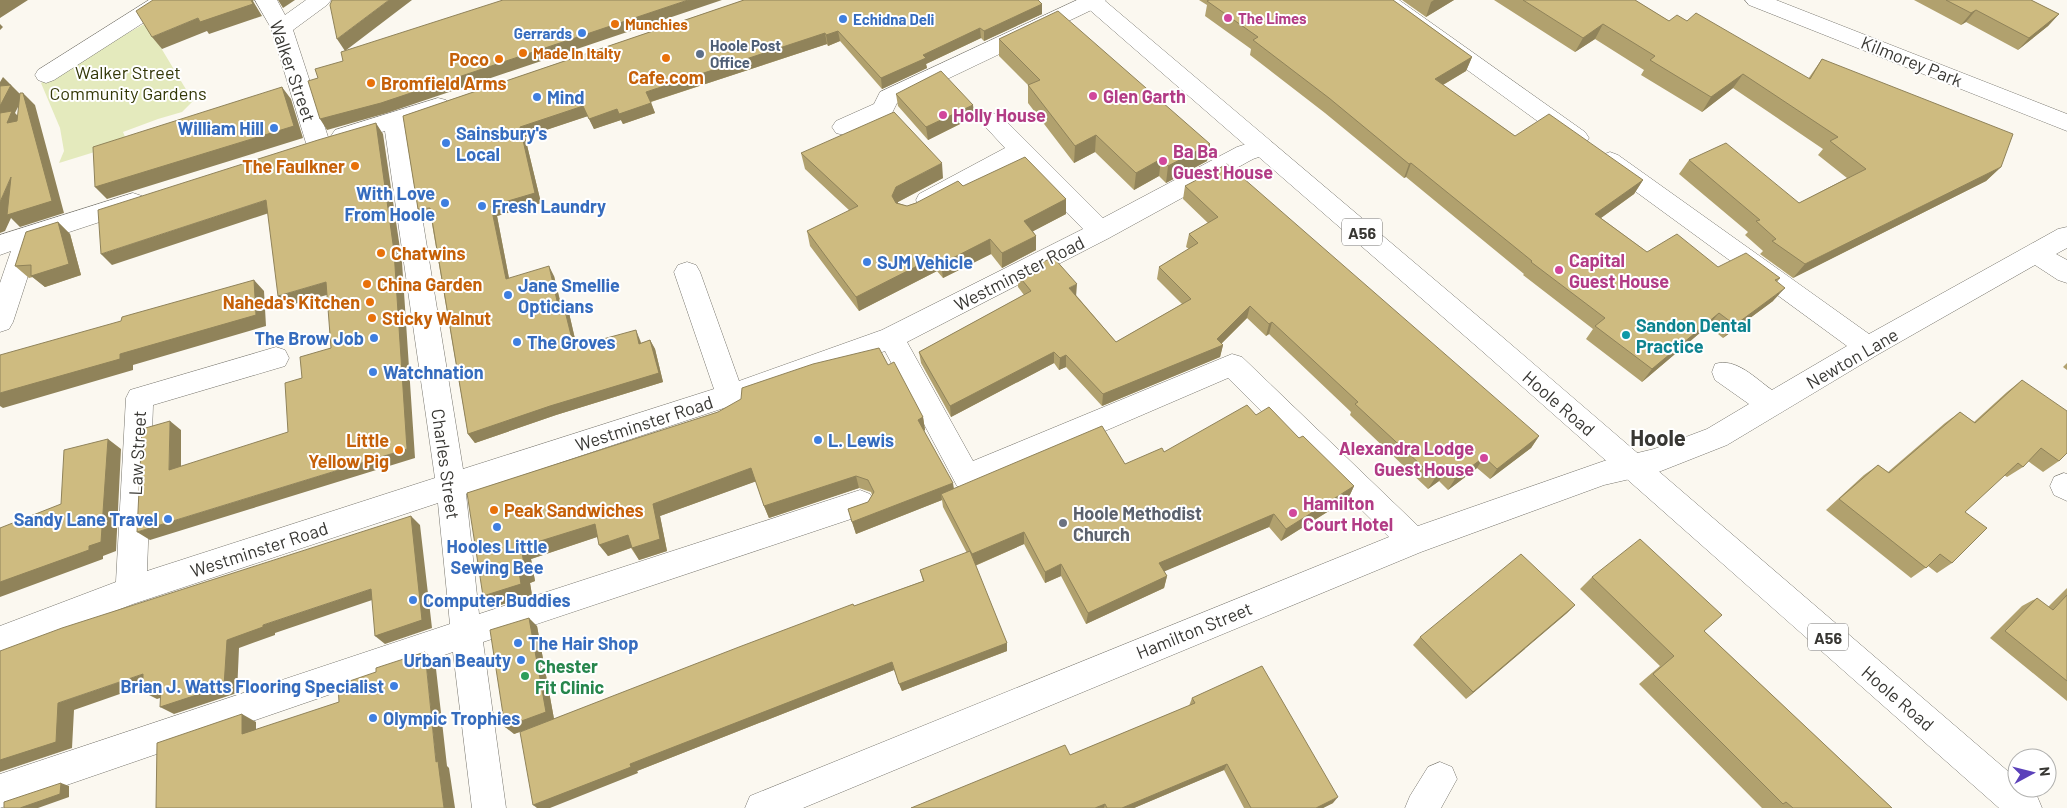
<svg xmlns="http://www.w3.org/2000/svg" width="2067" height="808" font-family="Barlow,sans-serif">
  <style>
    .green { fill: #e4eabd }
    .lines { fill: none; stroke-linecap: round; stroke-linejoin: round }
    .minor-casing { stroke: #78766e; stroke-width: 1 }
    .highway-casing { stroke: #78766e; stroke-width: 1 }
    .minor { fill: #fff; fill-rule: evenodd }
    .highway { fill: #fff; fill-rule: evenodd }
    .wall { fill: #b1a16e }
    .shaded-wall { fill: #90835a }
    .building { fill: #cebb80; stroke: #90835a }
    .hotel-dot { fill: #d1479c; stroke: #fff; stroke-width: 2 }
    .shop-dot { fill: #3f7fe0; stroke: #fff; stroke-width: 2 }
    .food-dot { fill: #e8710a; stroke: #fff; stroke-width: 2 }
    .service-dot { fill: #5c6f8a; stroke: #fff; stroke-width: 2 }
    .culture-dot { fill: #0f9aa8; stroke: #fff; stroke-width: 2 }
    .worship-dot { fill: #6b7280; stroke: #fff; stroke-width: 2 }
    .leisure-dot { fill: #2e9e5b; stroke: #fff; stroke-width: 2 }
    .labels { text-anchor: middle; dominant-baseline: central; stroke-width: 4; stroke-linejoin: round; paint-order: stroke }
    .far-hotel-label { font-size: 15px; font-weight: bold; fill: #b23c85; stroke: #fff; text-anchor: start }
    .far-shop-label { font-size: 15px; font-weight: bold; fill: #366cbe; stroke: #fff; text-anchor: start }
    .far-food-label { font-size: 15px; font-weight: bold; fill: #c56008; stroke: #fff; text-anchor: start }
    .far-service-label { font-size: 15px; font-weight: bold; fill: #4e5e75; stroke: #fff; text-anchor: start }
    .shield { fill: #fff; stroke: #747370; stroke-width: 1 }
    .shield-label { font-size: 16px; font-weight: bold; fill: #383733 }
    .food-label { font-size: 18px; font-weight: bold; fill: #c56008; stroke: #fff; text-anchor: start }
    .street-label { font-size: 18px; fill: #383733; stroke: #fff }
    .park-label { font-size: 18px; fill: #333707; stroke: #fff }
    .hotel-label { font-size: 18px; font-weight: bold; fill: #b23c85; stroke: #fff; text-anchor: start }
    .shop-label { font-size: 18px; font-weight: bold; fill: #366cbe; stroke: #fff; text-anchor: start }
    .culture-label { font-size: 18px; font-weight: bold; fill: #0d838f; stroke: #fff; text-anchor: start }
    .worship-label { font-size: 18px; font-weight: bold; fill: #5b616d; stroke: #fff; text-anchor: start }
    .leisure-label { font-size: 18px; font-weight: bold; fill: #27864d; stroke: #fff; text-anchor: start }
    .district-label { font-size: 22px; font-weight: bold; fill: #383733; stroke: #fff }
  </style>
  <rect width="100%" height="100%" fill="#fbf8f0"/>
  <path class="green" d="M146,23L193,101L182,112L158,119L123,132L127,142L59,163L64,151L60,128L41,83L118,34L128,33Z"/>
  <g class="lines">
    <g class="minor-casing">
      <path id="minor" d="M149,0H175L171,5L54,80L46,83L38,80L35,75L38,70Z
        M255,0H277L285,15L306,0H331L327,5L293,30L330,143L326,149L318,151L310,149L306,143L271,28Z
        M1077,0H1106L1102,5L897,103L891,115L852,133L844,135L836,133L832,127L836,121L874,104L880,92Z
        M1374,0H1399L1585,132L1589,138L1585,144L1577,146L1569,144L1378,5Z
        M1745,0H1776L2067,114V131L1749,5Z
        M438,98L446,100L449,106L446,112L407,124L463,469L714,389L674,272L678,265L687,262L696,265L700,272L739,381L882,330L1083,229L1018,162L937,206L928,209L919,206L916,200L919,194L1005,148L980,121L984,115L992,113L1000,115L1103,218L1237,147L1262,139L1270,141L1274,147L1270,153L1253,159L1109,238L907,342L973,461L1232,354L1242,357L1418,526L1604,461L1654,449L1707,429L1749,404L1715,380L1712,372L1715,364C1736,357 1756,379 1772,390L1847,346L1602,167L1598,161L1602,155L1610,152L1618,155L1869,334L2058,229L2067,227V248L2056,254L2067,260V283L2058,280L2035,265L1877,355L1727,445L1656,473L1604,485L1421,552L803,808H745L750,796L1389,537L1228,378L977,486L967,490L957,486L885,351L730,406L466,494L479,614L860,490L870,494L875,503L870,512L860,516L483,642L506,808H472L453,652L0,808V774L450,624L438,503L133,604L0,656V626L116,582L126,398L130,390L276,347L285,350L289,358L285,366L153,405L147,571L435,478L385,131L343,144L335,142L331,136L335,130Z
        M133,193L142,196L145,202L142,208L39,242L13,322L9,329L0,332V283L11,251L0,255V235Z
        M2064,473L2067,474V501L2054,495L2050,486L2054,477Z
        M1440,762L1452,767L1457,779L1441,808H1405L1410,796L1428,767Z"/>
    </g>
    <g class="highway-casing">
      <path id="highway" d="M1080,0H1104L1500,335L2017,779V788H2028L2037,796L2042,808H1999L1482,351L1084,5Z"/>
    </g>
    <use href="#minor" class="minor"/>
    <use href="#highway" class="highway"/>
  </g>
  <path class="wall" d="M744,0L1042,4V14L984,41L981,38L926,64L927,68L882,89L840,41L828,46L827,44L651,102L655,113L623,124L621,120L594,129L588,116L525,137L541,203L497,216L509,278L554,276L561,304L563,303L569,313L577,347L640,340L641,343L650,340L655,349L663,382L556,415L475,443L468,434L431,218L424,219L418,209L403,116Z
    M1199,0H1393L1472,57L1466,71L1443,85L1515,136L1643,180L1634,194L1601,218L1647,252L1718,267L1780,278L1777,282L1773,301L1723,338L1708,326L1642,382L1586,339L1593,329L1523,275L1524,274L1406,177L1404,178L1325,113L1250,55L1251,49L1205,16L1207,5Z
    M1402,0H1454L1426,17Z
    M1494,0H1635L1669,21H1687L1808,79L1822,59L2001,167L1986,181L1793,278L1760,254L1763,251L1745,235L1748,232L1679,174L1689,160L1799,203L1847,178L1818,155L1823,149L1733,88L1702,112L1641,75L1644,70L1595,39L1575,52Z
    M1914,0H2031L2059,14L2048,26L2018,50L1966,22L1961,25Z
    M999,39L1210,144L1207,161L1166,183L1159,176L1134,190L1095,152L1074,163L1028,103V85L999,56Z
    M896,94L973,105L974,117L928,140L898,106Z
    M801,153L943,178L898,202V203L907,206L963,186L1066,199V214L1033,231L1036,236V250L1002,268L991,254L943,278L937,271L859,311L810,246L807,231L850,211L805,169Z
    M1185,186L1539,436L1531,448L1490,479L1477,468L1448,490L1439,481L1428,489L1350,415L1351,412L1269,334L1266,336L1247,318L1221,344L1223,345L1220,357L1102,406L1066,367L1059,370L1054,363L951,417L921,363L919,352L1024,295L1018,287V275L1076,295L1116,342L1182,304L1157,279L1159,267L1189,249L1186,247L1189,234L1208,223L1183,199Z
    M58,222L70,234L81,275L45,287L33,277L29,278L15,266Z
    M2067,363V370L2063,367Z
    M888,365L923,417L925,430L924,431L954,489L1125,464L1164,452L1256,415L1299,438L1354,486L1348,499L1281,541L1269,527L1164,571L1167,576L1164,588L1086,624L1061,576L1045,583L1024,544L975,566L1007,643V651L902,691L894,670L637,771L638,773L537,726L514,734L537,626L554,719L854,606L923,581L920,570L967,553L943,507L942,500L856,534L848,509L868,502L872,495L871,492L859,488L769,518L764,506L756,481L660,516L667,551L639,560L631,548L608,556L597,537L531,559L535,581L530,583L532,595L494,607L467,493Z
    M2022,380L2059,461L2043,472L2028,461L2023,467L2007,477L2004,475L1965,512L1952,563L1937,573L1928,566L1911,578L1826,510L1864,475L1878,465L1888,472L1945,423L1960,412L1974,422L2007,392Z
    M1592,577L1704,631L1892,808H1762L1639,684L1660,666L1580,589Z
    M2067,588V701L1990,638L2022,606L2037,598L2048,607Z
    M1575,605L1567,613L1466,699L1413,645L1420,637Z
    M1192,698L1333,803L1323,808H1244L1224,770L1134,808H911L1070,755L1189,706Z"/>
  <path class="shaded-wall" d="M0,0H28L0,18Z
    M251,0H254L253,1L262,16L209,34L207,31L162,49L152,37L198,18Z
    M278,0H295L283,8Z
    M389,0H412L345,51L337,39Z
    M688,0H722L387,113L327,130L320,119Z
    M1434,0H1454L1426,17L1431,2Z
    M1042,4V14L984,41V31Z
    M1976,10L1966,22L1961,25L1971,13Z
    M2059,14L2048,26L2018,50L2029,38Z
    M0,24L3,27L0,30Z
    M1603,24L1595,39L1575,52L1583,38Z
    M980,28L981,38L926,64L927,68L882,89L881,78L923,55Z
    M838,31L840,41L828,46L826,35Z
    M825,33L827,44L650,102L646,92Z
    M1472,57L1466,71L1429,93L1435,79Z
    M1743,74L1733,88L1702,112L1711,97Z
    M3,77L23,97L15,113L25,123L20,135L0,117V82Z
    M282,87L291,99L303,138L107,199L95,187Z
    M23,93L35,105L64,213L20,227L11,218L5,231L0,233V202L11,177Z
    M651,103L655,113L623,124L621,120L594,129L589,119L617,109Z
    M973,105L974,117L928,140L926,127Z
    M583,106L588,116L525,137L541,203L497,216L511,289L506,279L491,206L520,127Z
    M376,123L383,134L402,262L415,458L150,540L137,532L407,449Z
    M1096,135L1095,152L1074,163L1075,146Z
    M1210,144L1207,161L1166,183L1168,166Z
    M1161,159L1159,176L1134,190L1136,173Z
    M942,163L943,178L898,202L894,211L892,196L896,187Z
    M1411,163L1406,177L1404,178L1409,164Z
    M2001,167L1986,181L1793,278L1805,264Z
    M1643,180L1634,194L1587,228L1595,214Z
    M1066,199V214L1024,236V221Z
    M266,200L275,211L112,265L101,254Z
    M58,222L70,234L81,275L45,287L31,276Z
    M1036,236V250L1002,268V253Z
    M990,239L991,254L943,278L941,264Z
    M935,257L937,271L859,311L856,297Z
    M549,266L554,276L563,314L558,305Z
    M254,280L264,291L266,326L133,365V370L3,408L0,406V393L120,354Z
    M326,282L334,293L287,306L278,296Z
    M1077,284L1076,297L1069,288Z
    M1785,288L1773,301L1723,338L1735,325Z
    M563,303L569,313L579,357L574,347Z
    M1250,306L1247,318L1218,347L1223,345L1220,357L1102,406L1103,394L1217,339Z
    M1719,313L1708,326L1642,382L1652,369Z
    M1272,322L1269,334L1266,336L1269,324Z
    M636,330L640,340L643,353L639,344Z
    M650,340L655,349L663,382L556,415L475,443L468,434Z
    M1054,352V363L951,417L950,406Z
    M1066,355V367L1059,370L1060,358Z
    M923,417L925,430L920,433L918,420Z
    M170,421L181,430V479L169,470Z
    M1539,436L1531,448L1490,479L1497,469Z
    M108,439L121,449L116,551L103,556V559L0,597V582L89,546Z
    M1484,457L1477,468L1448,490L1455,479Z
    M751,468L757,481L660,516L667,551L639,560L632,548L653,504Z
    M1446,470L1439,481L1428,489L1435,478Z
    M856,476L859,488L769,518L764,506Z
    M953,483L955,495L941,494L942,500L856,534L852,522Z
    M1354,486L1348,499L1281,541L1286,529Z
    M1274,514L1269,527L1156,575L1159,563Z
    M411,516L420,525L432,628L385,644L375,636Z
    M595,524L603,535L531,559L535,581L530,583L532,595L494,607L483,596L519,572L521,547Z
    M1024,532V544L974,566L972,554Z
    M628,535L636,546L608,556L599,545Z
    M1061,564V576L1045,583V572Z
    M1167,576L1164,588L1086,624L1088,613Z
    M371,589L381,597L275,633V635L239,648L237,693L174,714L160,707L227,640L263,625Z
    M1575,605L1567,613L1466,699L1473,692Z
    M529,618L537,626L554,719L514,734L505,727Z
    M1007,643V651L902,691L899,684Z
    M425,652L435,660L447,766L449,768L455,808H444L436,762Z
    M892,662L894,670L637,771L638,773L550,808H537L533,805L630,764Z
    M143,674L157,681L74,710L72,748L0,772V760L58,703Z
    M161,686L175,693L157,699L143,692Z
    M242,714L256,722V741L242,734Z
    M1227,764L1224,770L1134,808H1122Z
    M61,783L69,786V797L38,808H20Z
    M1338,797L1333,803L1323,808H1316Z
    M1105,804L1104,808H1095Z"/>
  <path class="building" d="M153,0H251L253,4L200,22L198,18L152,37L136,11Z
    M332,0H389L337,39L330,5Z
    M503,0H688L381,103L320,119L308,81L318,78L315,69L343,61L341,52Z
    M744,0H1038L1042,4L984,31L980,28L923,55L926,58L881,78L838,31L826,35L825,33L646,92L651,103L619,114L617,109L589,119L583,106L520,127L535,193L491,206L506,279L549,266L558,305L563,303L574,347L636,330L639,344L650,340L659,373L550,406L468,434L430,208L418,209L403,116Z
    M1209,0H1393L1472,57L1435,79L1515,136L1549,114L1643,180L1595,214L1647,252L1677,234L1718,267L1746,253L1780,278L1775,280L1785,288L1735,325L1719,313L1652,369L1595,326L1605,318L1531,262L1532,261L1411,163L1409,164L1329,98L1253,40L1258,37L1207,1Z
    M1523,0H1635L1669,21L1677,15L1687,21L1696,13L1810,79L1822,59L2013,134L2001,167L1805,264L1772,241L1776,239L1756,221L1760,220L1689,160L1726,143L1799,203L1866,169L1830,141L1838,137L1743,74L1711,97L1650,60L1655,56L1603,24L1583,38Z
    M1946,0H2031L2059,14L2029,38L1976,10L1971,13Z
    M1058,11L1210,144L1168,166L1161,159L1136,173L1096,135L1075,146L1028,85L1040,80L999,39Z
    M941,71L973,105L926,127L896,94Z
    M11,85L0,106V86Z
    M282,87L294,126L95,187L93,147Z
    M20,93H23L52,201L7,215L11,177L0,202V113L12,111L7,123L17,121Z
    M894,112L942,163L896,187L892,196L896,203L907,206L916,203L958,181L963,186L1025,157L1066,199L1024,221L1036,236L1002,253L990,239L941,264L935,257L856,297L807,231L858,206L801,153Z
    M376,123L394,251L407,449L137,532L142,429L170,421L169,470L288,432L285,383L302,378L300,357L331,348L326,282L278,296L266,200L101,254L98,210L318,140Z
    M1227,164L1539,436L1497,469L1484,457L1455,479L1446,470L1435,478L1355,404L1358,402L1272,322L1269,324L1250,306L1217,339L1223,345L1103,394L1066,355L1060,358L1054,352L950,406L919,352L1031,291L1018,275L1053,257L1077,284L1069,288L1116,342L1191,299L1159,267L1198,243L1189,234L1218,217L1185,186Z
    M58,222L69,264L31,276V265L15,266L26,232Z
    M254,280L256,315L120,354V359L0,393V355L121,321L122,317Z
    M879,348L888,365L894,362L923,417L918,420L953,483L852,522L848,509L868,502L874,492L868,480L856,476L764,506L751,468L653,504L660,539L632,548L628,535L599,545L595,524L521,547L525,570L519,572L521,584L483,596L467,493L718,412L741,399L742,388L813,364Z
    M2022,380L2067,411V453L2059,461L2041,448L2023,467L2018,463L1965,512L1987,528L1952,563L1940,554L1926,568L1839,499L1878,465L1889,473L1960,412L1975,423Z
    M1247,405L1256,415L1269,407L1299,438L1303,436L1354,486L1286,529L1274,514L1159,563L1167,576L1088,613L1061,564L1045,572L1024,532L972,554L941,494L1102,426L1125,464L1162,448L1164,452Z
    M108,439L101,542L89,546V550L0,582V528L61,504L64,450Z
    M411,516L422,620L375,636L371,589L263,625V627L227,640L224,686L160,707L161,686L143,692V674L58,703L56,742L0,760V651L62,628Z
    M1640,539L1722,615L1704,631L1892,808H1793L1786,802L1783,804L1653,674L1674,656L1592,577Z
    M970,551L1007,643L899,684L892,662L630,764L631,767L533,805L520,732L739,647L853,604L854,606L924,581L920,570Z
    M1521,554L1575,605L1473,692L1420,637Z
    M2067,595V681L2005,631L2037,598L2053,610Z
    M529,618L546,712L505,727L490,630Z
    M425,652L436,762L438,761L444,808H156L157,743L242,714V734L339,702L338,685L376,672V668Z
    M1262,666L1338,797L1316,808H1251L1227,764L1122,808H1107L1105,804L1095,808H911L1065,745L1070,755L1195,703L1192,698Z
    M61,783L60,794L20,808H4V802Z"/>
  <g class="hotel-dot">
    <circle cx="1228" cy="18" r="5"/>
    <circle cx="1093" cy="96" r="5"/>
    <circle cx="943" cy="115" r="5"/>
    <circle cx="1163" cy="161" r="5"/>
    <circle cx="1559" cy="270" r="5"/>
    <circle cx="1484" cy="458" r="5"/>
    <circle cx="1293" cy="513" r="5"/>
  </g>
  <g class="shop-dot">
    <circle cx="843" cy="19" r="5"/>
    <circle cx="582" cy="33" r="5"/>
    <circle cx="537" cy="97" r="5"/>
    <circle cx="274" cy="128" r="5"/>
    <circle cx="446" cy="143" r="5"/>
    <circle cx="445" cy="203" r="5"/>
    <circle cx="482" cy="206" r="5"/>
    <circle cx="867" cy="262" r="5"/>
    <circle cx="508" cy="295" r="5"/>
    <circle cx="374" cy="338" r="5"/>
    <circle cx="517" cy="342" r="5"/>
    <circle cx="373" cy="372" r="5"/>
    <circle cx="818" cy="440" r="5"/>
    <circle cx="168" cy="519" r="5"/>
    <circle cx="497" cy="527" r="5"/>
    <circle cx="413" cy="600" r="5"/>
    <circle cx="518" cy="643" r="5"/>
    <circle cx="521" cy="660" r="5"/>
    <circle cx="394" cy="686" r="5"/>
    <circle cx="373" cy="718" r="5"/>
  </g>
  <g class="food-dot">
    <circle cx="615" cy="24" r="5"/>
    <circle cx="523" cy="53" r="5"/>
    <circle cx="666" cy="58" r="5"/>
    <circle cx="499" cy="59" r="5"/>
    <circle cx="371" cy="83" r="5"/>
    <circle cx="355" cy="166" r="5"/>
    <circle cx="381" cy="253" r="5"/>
    <circle cx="367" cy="284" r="5"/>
    <circle cx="370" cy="302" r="5"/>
    <circle cx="372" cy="318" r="5"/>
    <circle cx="399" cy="450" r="5"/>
    <circle cx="494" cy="510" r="5"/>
  </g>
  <circle class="service-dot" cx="700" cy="54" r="5"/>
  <circle class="culture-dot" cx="1626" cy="335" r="5"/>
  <circle class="worship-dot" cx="1063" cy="523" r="5"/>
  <circle class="leisure-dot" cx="525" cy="676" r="5"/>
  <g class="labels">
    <g class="far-hotel-label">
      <text x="1238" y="18">The Limes</text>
    </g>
    <g class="far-shop-label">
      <text x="853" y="19">Echidna Deli</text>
      <text x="572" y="33" text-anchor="end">Gerrards</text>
    </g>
    <g class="far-food-label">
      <text x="625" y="24">Munchies</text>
      <text x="533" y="53">Made In Italty</text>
    </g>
    <g class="far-service-label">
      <text x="710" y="45">Hoole Post<tspan x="710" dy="17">Office</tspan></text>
    </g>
    <g class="shield">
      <rect x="1342" y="218.5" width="40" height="27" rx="4"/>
      <rect x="1808" y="623.5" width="40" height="27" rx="4"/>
    </g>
    <g class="shield-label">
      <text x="1362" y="232">A56</text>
      <text x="1828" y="637">A56</text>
    </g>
    <g class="food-label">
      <text x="489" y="59" text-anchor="end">Poco</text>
      <text x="666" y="77" text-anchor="middle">Cafe.com</text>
      <text x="381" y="83">Bromfield Arms</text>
      <text x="345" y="166" text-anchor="end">The Faulkner</text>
      <text x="391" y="253">Chatwins</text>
      <text x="377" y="284">China Garden</text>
      <text x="360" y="302" text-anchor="end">Naheda's Kitchen</text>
      <text x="382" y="318">Sticky Walnut</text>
      <text x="389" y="440" text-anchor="end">Little<tspan x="389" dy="21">Yellow Pig</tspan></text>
      <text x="504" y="510">Peak Sandwiches</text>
    </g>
    <g class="street-label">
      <text transform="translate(1912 61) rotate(22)">Kilmorey Park</text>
      <text transform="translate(293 71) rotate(71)">Walker Street</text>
      <text transform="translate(1019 273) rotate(-27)">Westminster Road</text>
      <text transform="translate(1852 358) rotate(-30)">Newton Lane</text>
      <text transform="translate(1559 403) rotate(41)">Hoole Road</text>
      <text transform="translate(644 423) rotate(-18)">Westminster Road</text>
      <text transform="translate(137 453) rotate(-87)">Law Street</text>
      <text transform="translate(446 464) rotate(82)">Charles Street</text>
      <text transform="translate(259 549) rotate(-18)">Westminster Road</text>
      <text transform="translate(1194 630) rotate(-22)">Hamilton Street</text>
      <text transform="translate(1898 698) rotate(41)">Hoole Road</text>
    </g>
    <g class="park-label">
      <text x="128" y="72">Walker Street<tspan x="128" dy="21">Community Gardens</tspan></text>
    </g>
    <g class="hotel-label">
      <text x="1103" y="96">Glen Garth</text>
      <text x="953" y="115">Holly House</text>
      <text x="1173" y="151">Ba Ba<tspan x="1173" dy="21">Guest House</tspan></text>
      <text x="1569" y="260">Capital<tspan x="1569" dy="21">Guest House</tspan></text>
      <text x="1474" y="448" text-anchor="end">Alexandra Lodge<tspan x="1474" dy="21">Guest House</tspan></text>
      <text x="1303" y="503">Hamilton<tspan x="1303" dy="21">Court Hotel</tspan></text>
    </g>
    <g class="shop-label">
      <text x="547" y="97">Mind</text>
      <text x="264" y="128" text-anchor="end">William Hill</text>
      <text x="456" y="133">Sainsbury's<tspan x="456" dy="21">Local</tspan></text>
      <text x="435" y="193" text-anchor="end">With Love<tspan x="435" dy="21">From Hoole</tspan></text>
      <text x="492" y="206">Fresh Laundry</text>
      <text x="877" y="262">SJM Vehicle</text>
      <text x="518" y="285">Jane Smellie<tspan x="518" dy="21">Opticians</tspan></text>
      <text x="364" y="338" text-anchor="end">The Brow Job</text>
      <text x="527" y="342">The Groves</text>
      <text x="383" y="372">Watchnation</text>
      <text x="828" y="440">L. Lewis</text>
      <text x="158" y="519" text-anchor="end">Sandy Lane Travel</text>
      <text x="497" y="546" text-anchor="middle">Hooles Little<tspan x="497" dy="21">Sewing Bee</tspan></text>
      <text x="423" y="600">Computer Buddies</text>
      <text x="528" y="643">The Hair Shop</text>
      <text x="511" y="660" text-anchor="end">Urban Beauty</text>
      <text x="384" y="686" text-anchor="end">Brian J. Watts Flooring Specialist</text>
      <text x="383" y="718">Olympic Trophies</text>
    </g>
    <g class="culture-label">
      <text x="1636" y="325">Sandon Dental<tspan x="1636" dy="21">Practice</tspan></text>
    </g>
    <g class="worship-label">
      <text x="1073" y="513">Hoole Methodist<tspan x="1073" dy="21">Church</tspan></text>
    </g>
    <g class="leisure-label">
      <text x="535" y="666">Chester<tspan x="535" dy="21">Fit Clinic</tspan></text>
    </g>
    <g class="district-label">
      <text x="1658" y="437">Hoole</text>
    </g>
  </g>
  <g transform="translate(2032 773) rotate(83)"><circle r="24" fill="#ffffff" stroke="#afafad"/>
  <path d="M0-4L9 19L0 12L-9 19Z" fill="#5b41ba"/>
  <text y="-8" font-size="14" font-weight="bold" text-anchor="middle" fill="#383733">N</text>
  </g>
</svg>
